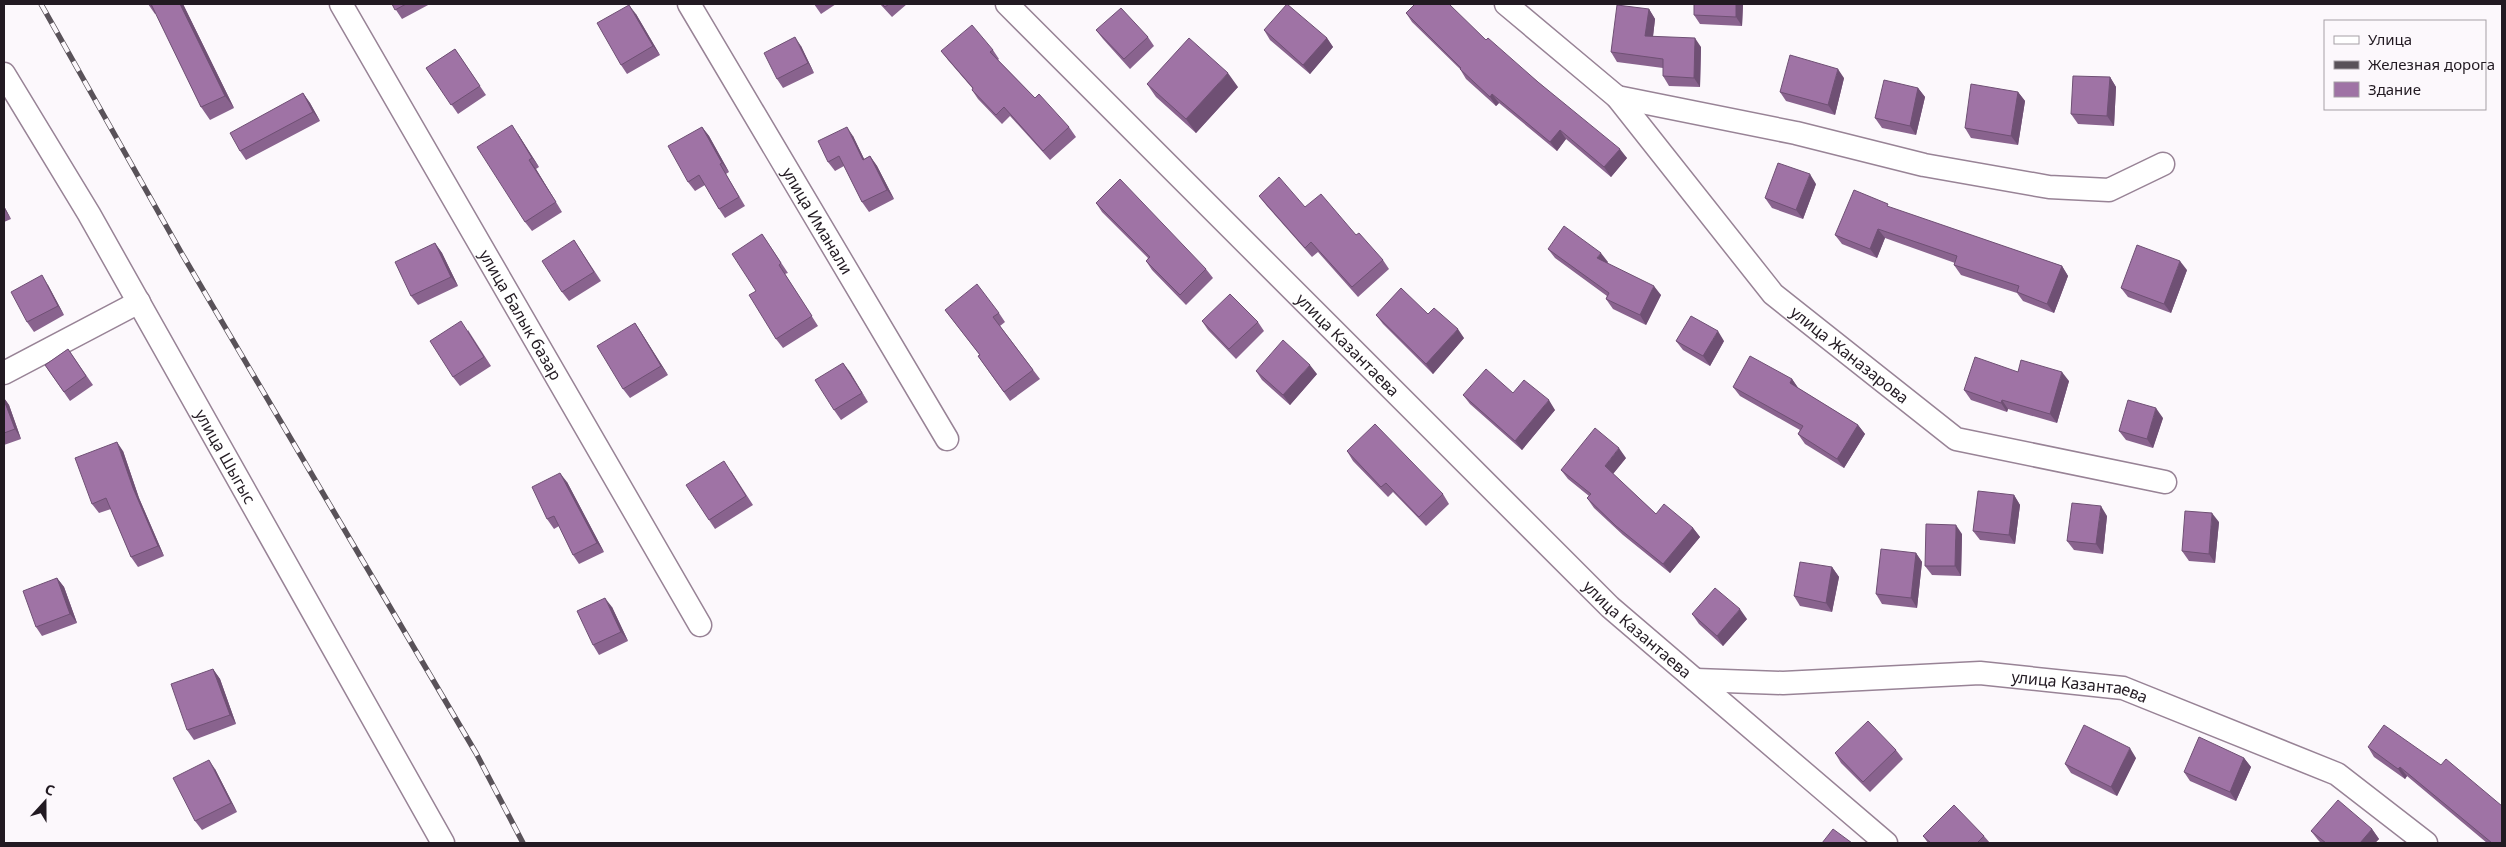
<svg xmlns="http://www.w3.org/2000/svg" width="2506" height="847" font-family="'Noto Sans',sans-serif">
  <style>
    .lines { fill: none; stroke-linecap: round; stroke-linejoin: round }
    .minor-casing { stroke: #988396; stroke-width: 25 }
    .minor { stroke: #fff; stroke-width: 22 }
    .rail-casing { stroke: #595259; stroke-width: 5.5 }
    .rail { stroke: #fcf8fc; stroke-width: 4; stroke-dasharray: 11; stroke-linecap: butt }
    .wall { fill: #89638e }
    .shaded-wall { fill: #6f5074 }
    .building { fill: #9f73a5; stroke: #6f5074 }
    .labels { text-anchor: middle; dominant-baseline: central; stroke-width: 4; stroke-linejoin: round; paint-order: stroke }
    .street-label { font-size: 16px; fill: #221a22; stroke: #fcf8fc }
  </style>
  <rect width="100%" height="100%" fill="#fcf8fc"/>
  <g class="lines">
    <g class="minor-casing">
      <g id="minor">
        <path id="s1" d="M341,4L700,625"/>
        <path id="s2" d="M689,4L947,439"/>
        <path id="s3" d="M1007,4L1610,607L1886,843"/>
        <path id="s4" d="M1506,4L1617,97L1773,294L1956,439L2165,482"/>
        <path id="s5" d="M4,74L89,214L443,843"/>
        <path d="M1617,97L1796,133L1924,165L2049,187L2109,190L2163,164"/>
        <path d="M4,373L139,302"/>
        <path id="s6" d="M1696,680L1783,683L1980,673L2123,688L2337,774L2426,843"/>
      </g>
    </g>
    <use href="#minor" class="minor"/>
    <g class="rail-casing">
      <path id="rail" d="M41,4L182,254L476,753L523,843"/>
    </g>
    <use href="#rail" class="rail"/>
  </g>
  <path class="wall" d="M148,4H183L234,108L210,120L201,107L156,13L155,14Z
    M392,4H430L402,19Z
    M814,4H836L821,14Z
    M880,4H907L892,17Z
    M1743,4L1742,26L1700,24L1694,15Z
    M1649,9L1655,19L1653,36L1701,47L1700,87L1669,86L1663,76V68L1617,62L1611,52Z
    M1406,13L1486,40L1538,82L1627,158L1611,177L1566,139L1557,151L1499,103L1496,106L1466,79L1460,69L1412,22Z
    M636,14L660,55L627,74L621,65Z
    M1096,30L1148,37L1154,46L1130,69L1103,39Z
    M1264,30L1327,38L1333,47L1310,74L1270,40Z
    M801,46L814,73L783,88L777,79Z
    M455,49L486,95L458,114L426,68Z
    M993,50L999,59L998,60L1035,98L1069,127L1076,137L1050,160L1010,116L1002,124L978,99L972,90L973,89L948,60L941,51Z
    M2110,77L2116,87L2114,126L2078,124L2071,114Z
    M1844,78L1835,115L1786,101L1780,92Z
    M1147,84L1238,87L1196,133L1156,97Z
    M1918,88L1925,97L1916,135L1882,128L1875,118Z
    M2018,92L2025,101L2018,145L1971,138L1965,128Z
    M303,93L310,103L320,121L246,160L240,151Z
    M702,127L709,136L729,172L726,174L745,206L725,218L719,209L705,185L695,191L688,182Z
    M518,134L539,167L536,169L562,212L532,231L525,222Z
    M853,136L864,159L870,156L877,166L894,199L869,212L862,202L844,166L835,171L828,162Z
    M1816,184L1803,219L1772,208L1765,198Z
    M1259,196L1305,207L1356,235L1383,260L1389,269L1358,297L1318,252L1312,257L1266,205Z
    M1096,203L1206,269L1213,278L1186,305L1152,270L1146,261L1148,258L1102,212Z
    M4,206L11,219L4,222Z
    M1891,208L2062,266L2068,276L2054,313L2023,301L2017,293L1961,275L1954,265L1955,263L1885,238L1877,258L1842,244L1835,235Z
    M762,234L788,273L785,274L818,326L783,348L776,339L756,291Z
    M574,240L601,281L569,301L562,292Z
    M435,243L442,253L458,286L418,305L411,296Z
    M1548,249L1608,262L1607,263L1661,295L1646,325L1613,309L1606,299L1607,296L1555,258Z
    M2187,270L2171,313L2128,297L2121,288Z
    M48,285L64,315L34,332L27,322Z
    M945,310L999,313L1005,322L1000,326L1040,379L1010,401L978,356L980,355Z
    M1376,315L1464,338L1433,374L1383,324Z
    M1202,321L1258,322L1264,331L1236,359L1208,330Z
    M635,323L668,375L630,398L623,389Z
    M468,330L491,366L460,386L453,377Z
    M1676,341H1724L1710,366L1683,350Z
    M68,349L93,385L70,401L45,365Z
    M843,363L868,402L841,420L834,410Z
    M1256,371L1317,374L1290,405L1262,380Z
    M2018,372L2069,381L2057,423L2008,409L2007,412L1971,400L1964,390Z
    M1792,379L1798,388L1858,425L1865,434L1844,468L1805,444L1798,434L1800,430L1740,396L1733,387Z
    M1513,393L1555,410L1522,450L1470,404L1463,395Z
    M4,398L9,405L21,439L4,445Z
    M2163,418L2153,448L2126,440L2119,431Z
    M123,451L139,498L164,556L138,567L131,557L111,509L99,513L92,504Z
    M1347,451L1443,494L1449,504L1426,526L1393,492L1388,497L1353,461Z
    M1626,458L1613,474L1656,514L1693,528L1700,537L1670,573L1623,535L1594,508L1587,498L1589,496L1568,479L1561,470Z
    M731,471L753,505L715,529L709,520Z
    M567,482L604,552L579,564L573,555L559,526L554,529L547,519Z
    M2014,495L2020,505L2015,544L1980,540L1973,531Z
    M2107,516L2103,554L2074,550L2067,541Z
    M2219,522L2215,563L2189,561L2182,551Z
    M1962,534L1961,576L1932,575L1925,566Z
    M1916,553L1922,562L1917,608L1882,604L1876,594Z
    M1832,567L1839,577L1832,612L1800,606L1794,596Z
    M57,578L64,587L77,623L42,636L36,627Z
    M612,607L628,641L599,655L593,645Z
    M1692,614L1747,619L1723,646L1699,624Z
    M213,669L220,679L236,724L194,740L187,730Z
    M2368,747L2441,765L2502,843H2487L2407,776L2405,779L2374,757Z
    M1896,750L1903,759L1870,792L1841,763L1835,753Z
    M2136,758L2117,796L2071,773L2065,764Z
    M2244,758L2251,767L2236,801L2190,781L2184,772Z
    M215,769L237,812L202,830L195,821Z
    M2372,829L2379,839L2375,843H2321L2318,840L2311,831Z
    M1923,836H1984L1990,843H1928Z"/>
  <path class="shaded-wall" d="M180,4H183L234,108L225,96Z
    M1736,4H1743L1742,26L1736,17Z
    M629,5L636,14L660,55L653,46Z
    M1649,9L1655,19L1652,45L1645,36Z
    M795,37L801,46L814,73L808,63Z
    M1327,38L1333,47L1310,74L1303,65Z
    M1695,38L1701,47L1700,87L1694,78Z
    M1838,69L1844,78L1835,115L1828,105Z
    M1228,73L1238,87L1196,133L1186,119Z
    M2110,77L2116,87L2114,126L2107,116Z
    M1918,88L1925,97L1916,135L1910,126Z
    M2018,92L2025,101L2018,145L2011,136Z
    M303,93L310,103L320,121L313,112Z
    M1492,94L1499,103L1496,106L1490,97Z
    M512,125L518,134L539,167L532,158Z
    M702,127L709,136L729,172L722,163Z
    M847,127L853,136L869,169L863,160Z
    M1560,130L1566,139L1557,151L1550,142Z
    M1620,149L1627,158L1611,177L1604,167Z
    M870,156L877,166L894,199L887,190Z
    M529,160L536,169L562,212L556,202Z
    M1810,174L1816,184L1803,219L1796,210Z
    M4,206L11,219L4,209Z
    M1878,229L1885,238L1877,258L1870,249Z
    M435,243L442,253L458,286L451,277Z
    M1601,253L1608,262L1604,267L1597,258Z
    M2180,261L2187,270L2171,313L2164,304Z
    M2062,266L2068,276L2054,313L2047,304Z
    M42,275L48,285L64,315L58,306Z
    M1654,286L1661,295L1646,325L1640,315Z
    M635,323L641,332L668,375L661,366Z
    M1458,329L1464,338L1433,374L1426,364Z
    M1718,331L1724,341L1710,366L1703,356Z
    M843,363L850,372L868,402L862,393Z
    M1310,365L1317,374L1290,405L1283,395Z
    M2062,372L2069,381L2057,423L2050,414Z
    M1792,379L1799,389L1790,383Z
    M4,398L9,405L21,439L15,429L4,400Z
    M1549,400L1555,410L1522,450L1515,441Z
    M2002,400L2008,409L2007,412L2001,403Z
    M2156,408L2163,418L2153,448L2147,439Z
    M1858,425L1865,434L1844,468L1837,459Z
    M117,442L123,451L139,498L164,556L158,546L133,488Z
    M1619,448L1626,458L1612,475L1605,466Z
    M560,473L567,482L604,552L597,543Z
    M2014,495L2020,505L2015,544L2009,535Z
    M2101,506L2107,516L2103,554L2096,544Z
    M2212,513L2219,522L2215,563L2209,554Z
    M1956,525L1962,534L1961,576L1955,566Z
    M1693,528L1700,537L1670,573L1663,564Z
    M1916,553L1922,562L1917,608L1911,598Z
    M1832,567L1839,577L1832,612L1826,603Z
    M57,578L64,587L77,623L70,614Z
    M605,598L612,607L628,641L621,632Z
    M1740,609L1747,619L1723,646L1717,636Z
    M213,669L220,679L236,724L230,715Z
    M2130,748L2136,758L2117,796L2111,787Z
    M2244,758L2251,767L2236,801L2230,792Z
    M209,760L215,769L237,812L231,803Z
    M2400,767L2407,776L2405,779L2398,769Z
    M2372,829L2379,839L2375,843H2360Z"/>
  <path class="building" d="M151,4H180L225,96L201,107Z
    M392,4H406L395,10Z
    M882,4H889L885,7Z
    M1287,4L1327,38L1303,65L1264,30Z
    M1415,4H1449L1486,40L1488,38L1538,82L1620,149L1604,167L1560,130L1550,142L1492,94L1490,97L1460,69L1461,68L1406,13Z
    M1694,4H1736V17L1694,15Z
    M629,5L653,46L621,65L597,23Z
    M1617,5L1649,9L1645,36L1695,38L1694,78L1663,76V59L1611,52Z
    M1121,8L1148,37L1124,59L1096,30Z
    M972,25L993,50L990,52L1035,98L1039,94L1069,127L1043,151L1004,107L996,115L972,90L973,88L941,51Z
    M795,37L808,63L777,79L764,53Z
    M1189,38L1228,73L1186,119L1147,84Z
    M455,49L480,86L451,105L426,68Z
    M1790,55L1838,69L1828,105L1780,92Z
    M2073,76L2110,77L2107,116L2071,114Z
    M1884,80L1918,88L1910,126L1875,118Z
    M1971,84L2018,92L2011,136L1965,128Z
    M303,93L313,112L240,151L230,133Z
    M512,125L532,158L529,160L556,202L525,222L477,147Z
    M702,127L722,163L720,164L739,197L719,209L699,175L688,182L668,146Z
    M847,127L863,160L870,156L887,190L862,202L839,156L828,162L818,141Z
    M1778,163L1810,174L1796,210L1765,198Z
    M1279,177L1305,207L1321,194L1356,235L1359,233L1383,260L1352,287L1311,242L1305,248L1259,196Z
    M1120,179L1206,269L1180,295L1146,261L1150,257L1096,203Z
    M1854,190L1888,204L1887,206L2062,266L2047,304L2017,292L2019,286L1954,265L1957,256L1878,229L1870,249L1835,235Z
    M1564,226L1601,253L1597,258L1654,286L1640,315L1606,299L1609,293L1548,249Z
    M762,234L781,263L779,265L812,316L776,339L749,295L756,291L732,254Z
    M574,240L594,272L562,292L542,261Z
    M435,243L451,277L411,296L395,262Z
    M2137,245L2180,261L2164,304L2121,288Z
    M42,275L58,306L27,322L11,292Z
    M977,284L999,313L993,317L1033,370L1004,392L978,356L980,355L945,310Z
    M1401,288L1428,314L1434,308L1458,329L1426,364L1376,315Z
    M1230,294L1258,322L1229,349L1202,321Z
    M1691,316L1718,331L1703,356L1676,341Z
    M461,321L484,357L453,377L430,341Z
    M635,323L661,366L623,389L597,346Z
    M1283,340L1310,365L1283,395L1256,371Z
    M68,349L86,376L64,392L45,365Z
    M1750,356L1792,379L1790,383L1858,425L1837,459L1798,434L1803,426L1733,387Z
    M1975,357L2018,372L2021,360L2062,372L2050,414L2002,400L2001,403L1964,390Z
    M843,363L862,393L834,410L815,380Z
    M1486,369L1513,393L1524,380L1549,400L1515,441L1463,395Z
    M4,400L15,429L4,433Z
    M2128,400L2156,408L2147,439L2119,431Z
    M1375,424L1443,494L1419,517L1386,483L1381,487L1347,451Z
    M1595,428L1619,448L1605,466L1656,514L1664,504L1693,528L1663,564L1616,526L1587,498L1591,494L1561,470Z
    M117,442L133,488L158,546L131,557L106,498L92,504L75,458Z
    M724,461L746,496L709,520L686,485Z
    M560,473L597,543L573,555L554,516L547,519L532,487Z
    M1978,491L2014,495L2009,535L1973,531Z
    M2072,503L2101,506L2096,544L2067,541Z
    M2185,511L2212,513L2209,554L2182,551Z
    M1926,524L1956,525L1955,566H1925Z
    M1881,549L1916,553L1911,598L1876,594Z
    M1800,562L1832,567L1826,603L1794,596Z
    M57,578L70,614L36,627L23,591Z
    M1715,588L1740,609L1717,636L1692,614Z
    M605,598L621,632L593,645L577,611Z
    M213,669L230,715L187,730L171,684Z
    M1868,721L1896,750L1863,782L1835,753Z
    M2084,725L2130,748L2111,787L2065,764Z
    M2384,725L2441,765L2446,759L2502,806V843H2492L2400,767L2398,769L2368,747Z
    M2199,737L2244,758L2230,792L2184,772Z
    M209,760L231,803L195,821L173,778Z
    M2338,800L2372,829L2360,843H2326L2311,831Z
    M1954,805L1984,836L1977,843H1931L1923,836Z
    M1833,829L1852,843H1822Z"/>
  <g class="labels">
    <g class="street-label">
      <text stroke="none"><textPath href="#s2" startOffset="252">улица Иманали</textPath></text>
      <text stroke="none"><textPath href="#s1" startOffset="359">улица Балык базар</textPath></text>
      <text stroke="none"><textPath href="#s3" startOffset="482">улица Казантаева</textPath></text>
      <text stroke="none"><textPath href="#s4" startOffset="494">улица Жаназарова</textPath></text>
      <text stroke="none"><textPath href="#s5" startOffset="442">улица Шыгыс</textPath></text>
      <text stroke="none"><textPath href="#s3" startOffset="888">улица Казантаева</textPath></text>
      <text stroke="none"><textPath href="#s6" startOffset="385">улица Казантаева</textPath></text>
    </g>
  </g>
  <rect width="2506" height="847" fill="none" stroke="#221a22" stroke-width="10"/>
  <rect x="2324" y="20" width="162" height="90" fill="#fcf8fc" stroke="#a59fa5"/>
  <rect x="2334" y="36" width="25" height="8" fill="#ffffff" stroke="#a59fa5"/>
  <text x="2368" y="45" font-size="15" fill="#221a22">Улица</text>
  <rect x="2334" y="61" width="25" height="8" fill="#595259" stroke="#a59fa5"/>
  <text x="2368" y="70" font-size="15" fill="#221a22">Железная дорога</text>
  <rect x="2334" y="82" width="25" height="15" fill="#9f73a5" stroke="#a59fa5"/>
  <text x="2368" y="95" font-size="15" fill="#221a22">Здание</text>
  <g transform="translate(45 802) rotate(21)" stroke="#fcf8fc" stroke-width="4" paint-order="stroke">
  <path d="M0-4L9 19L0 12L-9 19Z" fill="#221a22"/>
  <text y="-8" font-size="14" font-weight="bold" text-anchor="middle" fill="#221a22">С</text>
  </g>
</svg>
